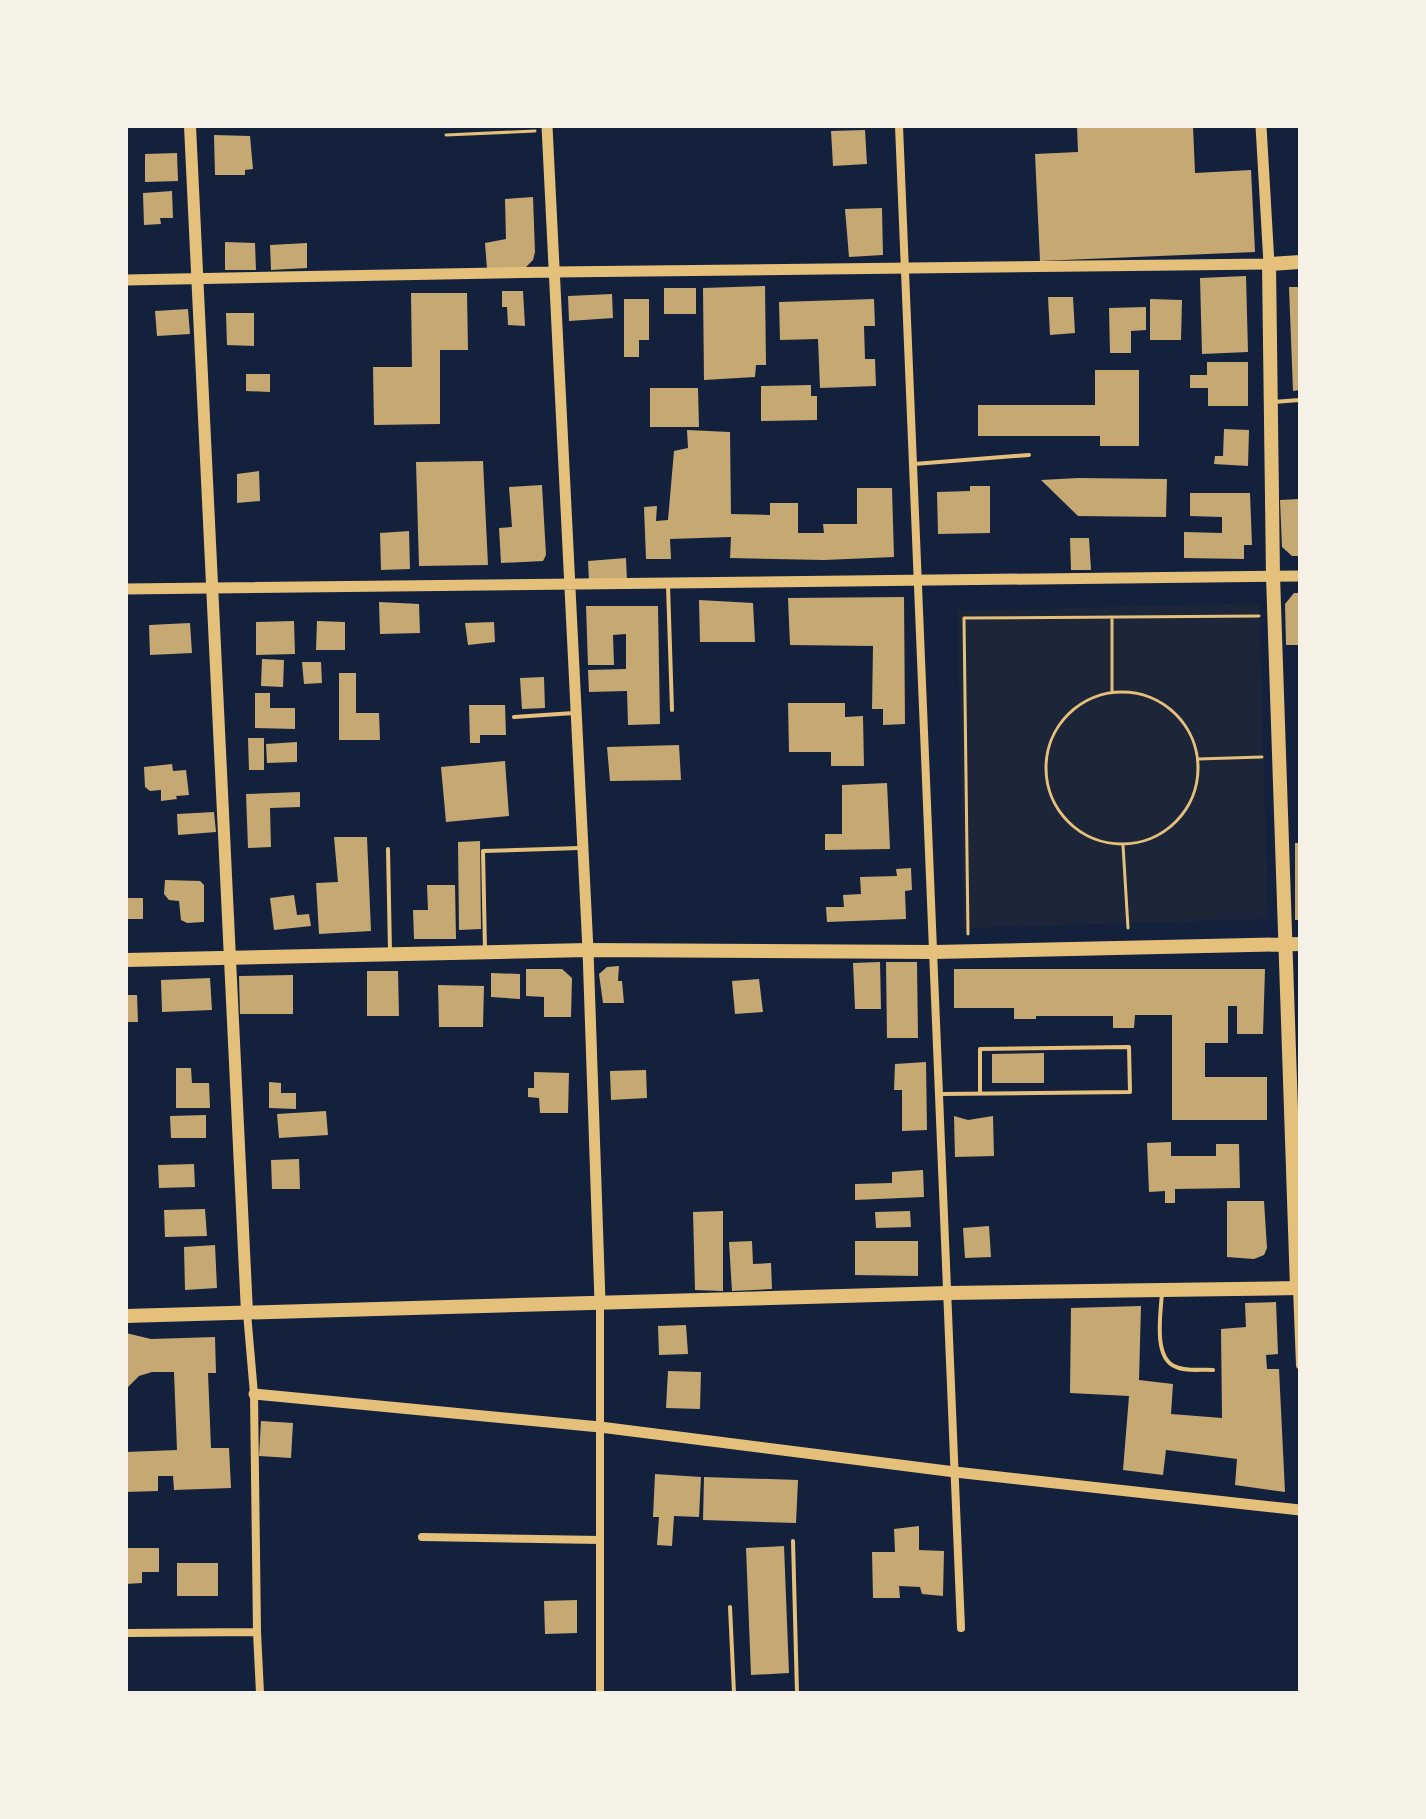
<svg xmlns="http://www.w3.org/2000/svg" width="1426" height="1819" font-family="'Open Sans',sans-serif">
  <style>
    .green { fill: #1d2539 }
    .building { fill: #c6a872 }
    .lines { fill: none; stroke-linecap: round; stroke-linejoin: round }
    .path { stroke: #e5c07b; stroke-width: 3 }
    .service { stroke: #e5c07b; stroke-width: 4 }
    .minor { stroke: #e5c07b; stroke-width: 8 }
    .tertiary { stroke: #e5c07b; stroke-width: 11 }
    .secondary { stroke: #e5c07b; stroke-width: 12 }
    .primary { stroke: #e5c07b; stroke-width: 14 }
  </style>
  <rect width="100%" height="100%" fill="#14213d"/>
  <path class="green" d="M1259,603L1268,919L963,928L958,611Z"/>
  <path class="building" d="M1077,126H1193L1195,173L1251,170L1255,252L1040,261L1035,154L1078,152Z
    M865,130L867,164L833,166L831,131Z
    M214,135L250,136L253,169L245,170V175H215Z
    M177,153L178,181L145,182V154Z
    M172,191L173,218H160L161,224L144,225L143,193Z
    M533,197L535,252L533,260L525,268L487,269L485,243L506,239L505,199Z
    M882,208L883,255L849,257L845,209Z
    M225,242L255,243L256,270H225Z
    M307,243V268L271,270L270,245Z
    M1246,276L1248,352L1202,354L1200,278Z
    M765,286L766,365H756L755,377L704,380L703,288Z
    M1289,287H1300V390L1293,391Z
    M664,288H696V314H664Z
    M502,291H523L525,326L508,325L507,307H502Z
    M411,293H467L468,350H440V424L374,425L373,367H412Z
    M612,294L613,318L569,321L568,296Z
    M1048,297H1073L1075,333L1050,335Z
    M624,299H649V340H639V357H624Z
    M874,299L875,326H864L865,359H875L876,386L820,388L818,339L780,340L779,302Z
    M1150,299L1182,300L1181,340H1150Z
    M1146,307V330L1131,331V353H1110L1109,308Z
    M188,309L190,334L157,336L155,311Z
    M226,313H254V346L227,345Z
    M1207,362H1248V406H1208V388H1190V375H1207Z
    M1095,370H1139V446H1100V436H978V405H1095Z
    M246,374H270V392L246,391Z
    M811,385V396H817V420L761,421V386Z
    M650,388H698L699,427H650Z
    M1224,429L1249,430L1248,466L1214,464L1215,456H1223Z
    M687,430L730,432L731,514L770,515V503H798V533H824L823,524H857V488H892L894,557L824,560L730,558L731,537L670,539L671,559H646L644,507L657,506L656,521L668,520L674,451L688,448Z
    M483,461L488,565L419,566L416,462Z
    M259,471L260,501L237,503V474Z
    M1078,478L1167,479L1166,517L1078,516L1041,480Z
    M542,485L546,555L543,561L501,563L499,528L512,527L509,487Z
    M970,486H990V533L938,534L937,492L970,491Z
    M1190,493H1250L1252,545H1244V559L1184,558V532L1222,533V517L1190,516Z
    M1300,499V556H1292L1282,547L1280,500Z
    M409,531L410,569L381,570L380,533Z
    M1070,538H1089L1091,570H1071Z
    M626,558L627,581H589L588,561Z
    M1294,593H1300V645H1286L1285,604Z
    M904,597L905,724L883,725V709H872L873,646L790,645L788,598Z
    M699,600L753,603L755,642H700Z
    M379,602L419,604L420,633L380,634Z
    M586,606H658L660,724L628,725L627,691L589,692L588,670L626,669V634L613,635L614,665H588Z
    M294,621L295,654L256,655V622Z
    M317,621L345,622V650H316Z
    M494,622L495,642L468,645L465,623Z
    M190,623L192,653L150,655L149,625Z
    M262,659L284,660L283,687L261,686Z
    M302,662H321L322,683L304,684Z
    M339,673H356V713H379L380,740H339Z
    M544,677L545,708L522,709L520,678Z
    M255,693H270V708H295V729L255,728Z
    M788,703H845V717L863,716L864,766H831V752H789Z
    M469,705H505L506,735H480V743H470Z
    M248,738H264V770H249Z
    M297,742V762L267,763L266,744Z
    M679,745L681,780L610,781L607,747Z
    M505,761L509,816L446,822L441,767Z
    M172,764L173,771L186,770L189,795L176,796L177,799L161,801V790L150,791L145,787L144,767Z
    M887,783L890,849L825,850V834H842V785Z
    M300,792V807L270,808L271,847L248,848L246,794Z
    M214,812L216,832L178,835L177,814Z
    M334,837H367L371,931L319,934L316,883L338,882Z
    M480,841L481,929L459,930L458,842Z
    M1295,843H1300V920H1295Z
    M911,868L912,890L905,891L906,919L827,922L826,907H844L843,895L861,894L860,877L897,876L896,869Z
    M165,880L200,881L204,885V922L187,923L181,920L179,901L169,900L164,894Z
    M427,885H455L456,939H414L413,910H428Z
    M294,895L297,915L309,914L311,926L274,930L270,898Z
    M126,898H143V919H126Z
    M880,962L881,1009H855L853,963Z
    M886,962H917L918,1038H887Z
    M619,966L618,981H622L624,1003H603L599,974L607,967Z
    M526,969H562L572,978L571,1017H544V997L526,996Z
    M954,969H1265L1263,1034H1237V1006H1228V1043H1205V1077H1267V1120H1172V1015H1135L1134,1028H1113V1016H1036V1019H1014V1008H954Z
    M367,971H398L399,1016H367Z
    M491,973L520,974V999L491,997Z
    M293,975V1014H240L239,976Z
    M210,978L212,1010L162,1012L161,980Z
    M759,979L763,1012L735,1014L732,981Z
    M438,985L484,986L483,1027H439Z
    M126,995H137L138,1022H126Z
    M1044,1053V1083H992V1054Z
    M926,1062L927,1130L902,1131V1090H894L895,1064Z
    M176,1068H191L192,1083H209L210,1108H176Z
    M646,1070L647,1098L611,1100L610,1071Z
    M534,1072L569,1073L568,1113H540L539,1098L528,1097V1088H534Z
    M269,1082L281,1083V1093H296V1109L269,1108Z
    M326,1111L328,1135L279,1138L277,1114Z
    M206,1115V1138H171L170,1116Z
    M954,1116L968,1120L993,1116L994,1156L955,1157Z
    M1171,1142V1156H1216V1144H1239L1240,1188L1175,1189V1203H1165V1191L1149,1192L1147,1143Z
    M299,1159L300,1189H272L271,1160Z
    M194,1164L195,1187L159,1188L158,1165Z
    M923,1170L924,1197L855,1200V1184L892,1183V1172Z
    M1227,1201H1264L1267,1248L1264,1255L1254,1259L1227,1257Z
    M205,1209L207,1236L165,1237L164,1210Z
    M723,1211V1291L695,1290L693,1212Z
    M910,1211L911,1227L876,1228L875,1212Z
    M989,1226L991,1257L965,1258L963,1228Z
    M752,1241L753,1264L771,1263L772,1289L732,1291L729,1242Z
    M855,1241H918V1276L855,1275Z
    M215,1245L217,1288L185,1290L184,1247Z
    M1276,1302L1278,1354L1266,1355L1267,1369H1279L1285,1492L1235,1485L1237,1459L1166,1450L1163,1475L1123,1470L1129,1396L1070,1393L1071,1308L1141,1306L1139,1380L1173,1384L1171,1414L1222,1418L1221,1329L1246,1327L1245,1303Z
    M686,1325L688,1354L659,1355L658,1326Z
    M126,1333L151,1339L215,1337L216,1373H208L211,1448H229L231,1488L174,1490L173,1476H158V1491L126,1492V1452L177,1450L174,1372H152L139,1376L126,1389Z
    M668,1371L701,1372L700,1409L666,1408Z
    M261,1421L293,1423L291,1458L259,1456Z
    M655,1474L701,1477L699,1517L674,1516L672,1546L657,1545L659,1517H653Z
    M704,1477L798,1480L796,1523L703,1520Z
    M919,1526V1550L944,1551L943,1596L922,1594L920,1587L899,1586L900,1598H873L872,1552H895L894,1529Z
    M784,1546L789,1673L751,1675L746,1548Z
    M126,1548H159V1572H142V1583L126,1584Z
    M177,1563H218V1596H177Z
    M577,1600V1633L545,1634L544,1601Z"/>
  <g class="lines">
    <path class="path" d="M446,135L535,131
      M1046 768a76 76 0 1 1 152 0a76 76 0 1 1-152 0Z
      M1112,692V617
      M1198,759L1262,757
      M1123,845L1128,928
      M968,934L964,618L1259,616"/>
    <path class="service" d="M1273,402L1300,400
      M914,464L1029,455
      M668,585L672,710
      M514,717L574,713
      M388,849L390,952
      M485,950L483,851L580,848
      M940,1094L1130,1092L1129,1047L980,1049V1093
      M1162,1292C1161,1312 1153,1356 1174,1366C1185,1372 1201,1369 1213,1370
      M793,1541L797,1693
      M730,1607L734,1693"/>
    <path class="minor" d="M899,126L961,1628
      M1297,1288L1300,1365
      M247,1313L254,1394L257,1632L260,1693
      M422,1537L600,1540
      M126,1633L257,1632
      M600,1693V1302"/>
    <path class="tertiary" d="M547,126L588,950L600,1302
      M126,280L554,272L1269,264L1261,126
      M126,589L1300,576
      M254,1394L600,1427L955,1472L1300,1510"/>
    <path class="secondary" d="M190,126L247,1313"/>
    <path class="primary" d="M126,960L588,950L934,952L1300,944
      M1297,1288L1273,576L1269,264L1300,262
      M126,1316L948,1293L1300,1288"/>
  </g>
  <rect width="1426" height="1819" fill="none" stroke="#f6f1e7" stroke-width="256"/>
</svg>
